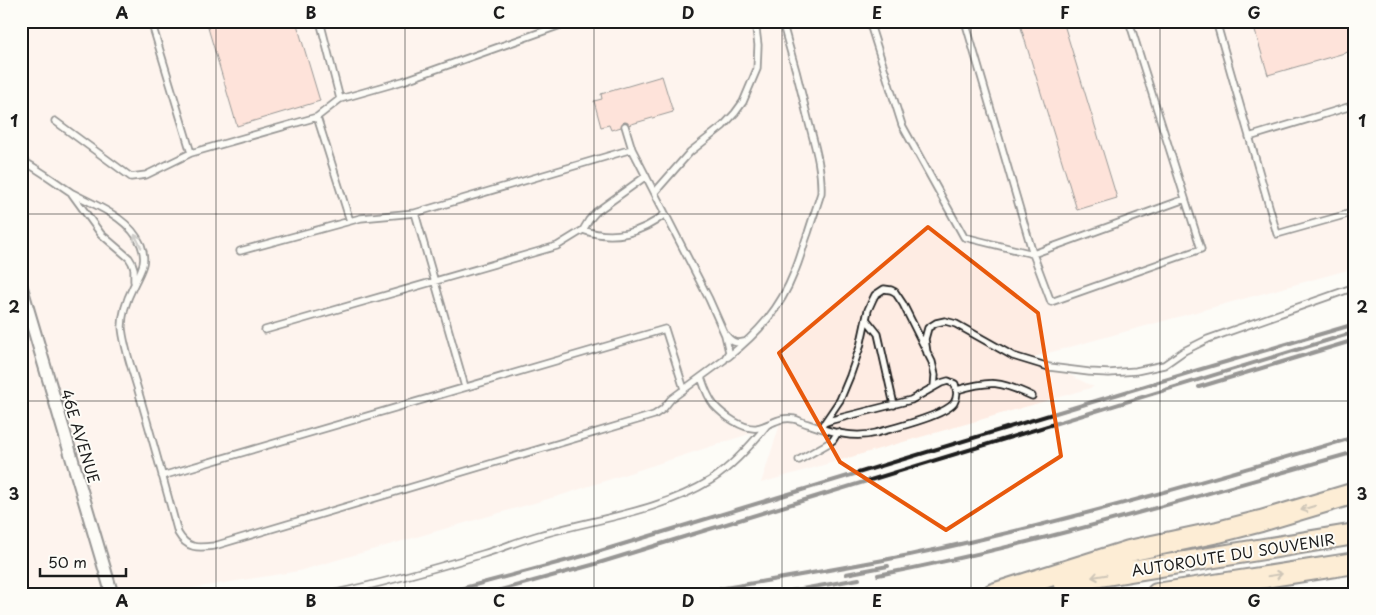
<svg xmlns="http://www.w3.org/2000/svg" width="1376" height="615" font-family="'Playpen Sans',sans-serif">
  <style>
    .built { fill: #feece3 }
    .building { fill: #ffc6b5; stroke: #1c1c1c }
    .lines { fill: none; stroke-linecap: round; stroke-linejoin: round }
    .lane-casing { stroke: #1c1c1c; stroke-width: 9 }
    .street-casing { stroke: #1c1c1c; stroke-width: 15 }
    .highway-casing { stroke: #1c1c1c; stroke-width: 24 }
    .lane { stroke: #fdfcf7; stroke-width: 5.5 }
    .street { stroke: #fdfcf7; stroke-width: 11 }
    .highway { stroke: #fcdcac; stroke-width: 20 }
    .rail { stroke: #1c1c1c; stroke-width: 4 }
    .oneway { stroke: #989794 }
    .oneway2 { stroke: #97866b }
    .marked { fill: none; stroke: #e8590c; stroke-width: 4; stroke-linejoin: round }
    .grid { fill: none; stroke: #1c1c1c; stroke-width: 1; stroke-opacity: 0.55 }
    .labels { text-anchor: middle; dominant-baseline: central; stroke-width: 4; stroke-linejoin: round; paint-order: stroke }
    .street-label { font-size: 15px; fill: #1c1c1c; stroke: #fdfcf7 }
    .neatline { fill: none; stroke: #1c1c1c; stroke-width: 2 }
    .grid-label { font-size: 16px; text-anchor: middle; font-weight: bold; fill: #1c1c1c }
  </style>
  <rect width="100%" height="100%" fill="#fdfcf7"/>
  <filter id="ink" filterUnits="userSpaceOnUse"><feTurbulence type="fractalNoise" baseFrequency=".02" numOctaves="2"/><feDisplacementMap in="SourceGraphic" scale="10" xChannelSelector="R" yChannelSelector="G"/><feConvolveMatrix kernelMatrix="1 2 1 2 8 2 1 2 1" color-interpolation-filters="sRGB"/></filter>
  <g filter="url(#ink)">
    <path class="built" d="M21,21H1355V268L1034,357L1094,387L761,483L780,424L562,495L299,571L156,594H21Z"/>
    <path class="building" d="M206,21H296L320,101L237,126Z
      M1019,21H1063L1117,198L1077,210Z
      M1252,21H1355V50L1268,75Z
      M662,76L673,112L611,130L609,125L601,127L594,101L602,99L601,94Z"/>
    <g class="lines">
      <g class="lane-casing">
        <path id="lane" d="M320,21L340,99
          M869,21L902,125L964,237L1033,254L1051,302L1201,249L1129,21
          M965,21L1033,254L1185,199
          M1216,21L1277,234L1355,212
          M317,117L350,221
          M55,121L131,177L146,175L191,153L151,21
          M625,126L632,149
          M1249,137L1355,105
          M191,153L317,117L340,99L403,81L572,21
          M21,160C39,169 55,182 72,193C96,206 129,217 141,245C148,263 140,271 133,287C127,299 122,314 122,327C123,344 133,373 138,390C152,438 165,485 178,533C187,549 198,548 214,546L654,415L663,409L671,399L724,360L729,352L725,335L709,299L632,149L415,213L361,218L240,251
          M655,192L690,152L723,126L735,113L743,102L757,69L758,45L755,21
          M72,194L101,234L129,258L132,263L134,269V281
          M415,213L465,387
          M583,230L589,220L596,212L646,176
          M866,319L878,334L894,405
          M265,330L557,246L583,230C613,241 642,233 665,214
          M726,335C732,342 735,344 744,342
          M927,353L925,339L928,328L936,323L945,321L956,324L1013,356L1049,367L1089,372L1109,373L1136,371L1164,365L1184,351L1208,339L1355,287
          M728,357C758,333 780,309 794,273C800,260 803,246 808,233C812,220 817,206 821,193C822,169 815,146 809,123C801,89 792,55 782,21
          M701,377C704,386 707,396 714,405C723,415 743,430 757,428C771,425 780,416 794,419C799,420 803,423 808,424C831,432 853,439 876,433C894,428 944,416 954,403C958,396 957,391 955,384L948,381L941,383L911,400L832,420L824,423L821,428
          M957,390C991,380 1000,381 1032,396
          M825,422L840,400L850,376L860,347L868,310L873,299L875,295L884,289L891,290L895,292L903,304L932,362L935,375L934,387
          M799,460L829,443L833,440L838,432
          M162,476L665,329L684,389
          M332,594C383,583 433,569 483,554C500,549 516,542 533,537C592,519 658,513 711,480C731,467 752,444 767,425"/>
      </g>
      <g class="street-casing">
        <path id="street" d="M21,286L112,594"/>
      </g>
      <g class="highway-casing">
        <path id="highway" d="M1064,582L1355,534
          M993,594L1129,551L1218,532L1261,521L1355,493
          M1157,594L1355,563"/>
      </g>
      <use href="#lane" class="lane"/>
      <use href="#street" class="street"/>
      <use href="#highway" class="highway"/>
      <path class="rail" d="M1199,387L1355,340
        M846,574L888,566
        M878,575C1040,544 1197,496 1355,452
        M441,594L587,555L1198,370L1355,324
        M486,594L592,565L1355,332
        M691,594C775,579 860,566 943,548C1082,517 1219,477 1355,437
        M773,594L859,579"/>
    </g>
    <defs><path id="oneway-shaft" d="M-6 0H5M1.5-3L5.5 0L1.5 3" fill="none" stroke-width="1.6" stroke-linecap="round" stroke-linejoin="round" transform="scale(1.25)"/></defs>
    <use class="oneway" href="#oneway-shaft" transform="translate(138 241) rotate(-117)"/>
    <g class="oneway2">
      <use href="#oneway-shaft" transform="translate(1308 508) rotate(163)"/>
      <use href="#oneway-shaft" transform="translate(1275 575) rotate(-9)"/>
      <use href="#oneway-shaft" transform="translate(1099 576) rotate(171)"/>
    </g>
  </g>
  <path d="M0 0H1376V615H0ZM928,227L1038,313L1061,456L946,530L840,462L779,353Z" fill="#fdfcf7" fill-opacity=".55" fill-rule="evenodd"/>
  <path class="marked" d="M928,227L1038,313L1061,456L946,530L840,462L779,353Z"/>
  <path class="grid" d="M216,21V594M405,21V594M594,21V594M782,21V594M971,21V594M1160,21V594M21,214H1355M21,401H1355"/>
  <g class="labels">
    <g class="street-label">
      <text transform="translate(81 436) rotate(73)">46E AVENUE</text>
      <text transform="translate(1233 554) rotate(-9)">AUTOROUTE DU SOUVENIR</text>
    </g>
  </g>
  <rect width="1376" height="615" fill="none" stroke="#fdfcf7" stroke-width="55"/>
  <path d="M40 568v8h86v-8" fill="none" stroke="#1c1c1c" stroke-width="2.5"/>
  <text x="48" y="568" font-size="15" fill="#1c1c1c" stroke="#fdfcf7" stroke-width="4" paint-order="stroke">50 m</text>
  <rect x="28" y="28" width="1320" height="560" class="neatline"/>
  <g class="grid-label">
    <text x="122" y="19">A</text>
    <text x="311" y="19">B</text>
    <text x="499" y="19">C</text>
    <text x="688" y="19">D</text>
    <text x="877" y="19">E</text>
    <text x="1065" y="19">F</text>
    <text x="1254" y="19">G</text>
    <text x="14" y="127">1</text>
    <text x="1362" y="127">1</text>
    <text x="14" y="313">2</text>
    <text x="1362" y="313">2</text>
    <text x="14" y="500">3</text>
    <text x="1362" y="500">3</text>
    <text x="122" y="607">A</text>
    <text x="311" y="607">B</text>
    <text x="499" y="607">C</text>
    <text x="688" y="607">D</text>
    <text x="877" y="607">E</text>
    <text x="1065" y="607">F</text>
    <text x="1254" y="607">G</text>
  </g>
</svg>
